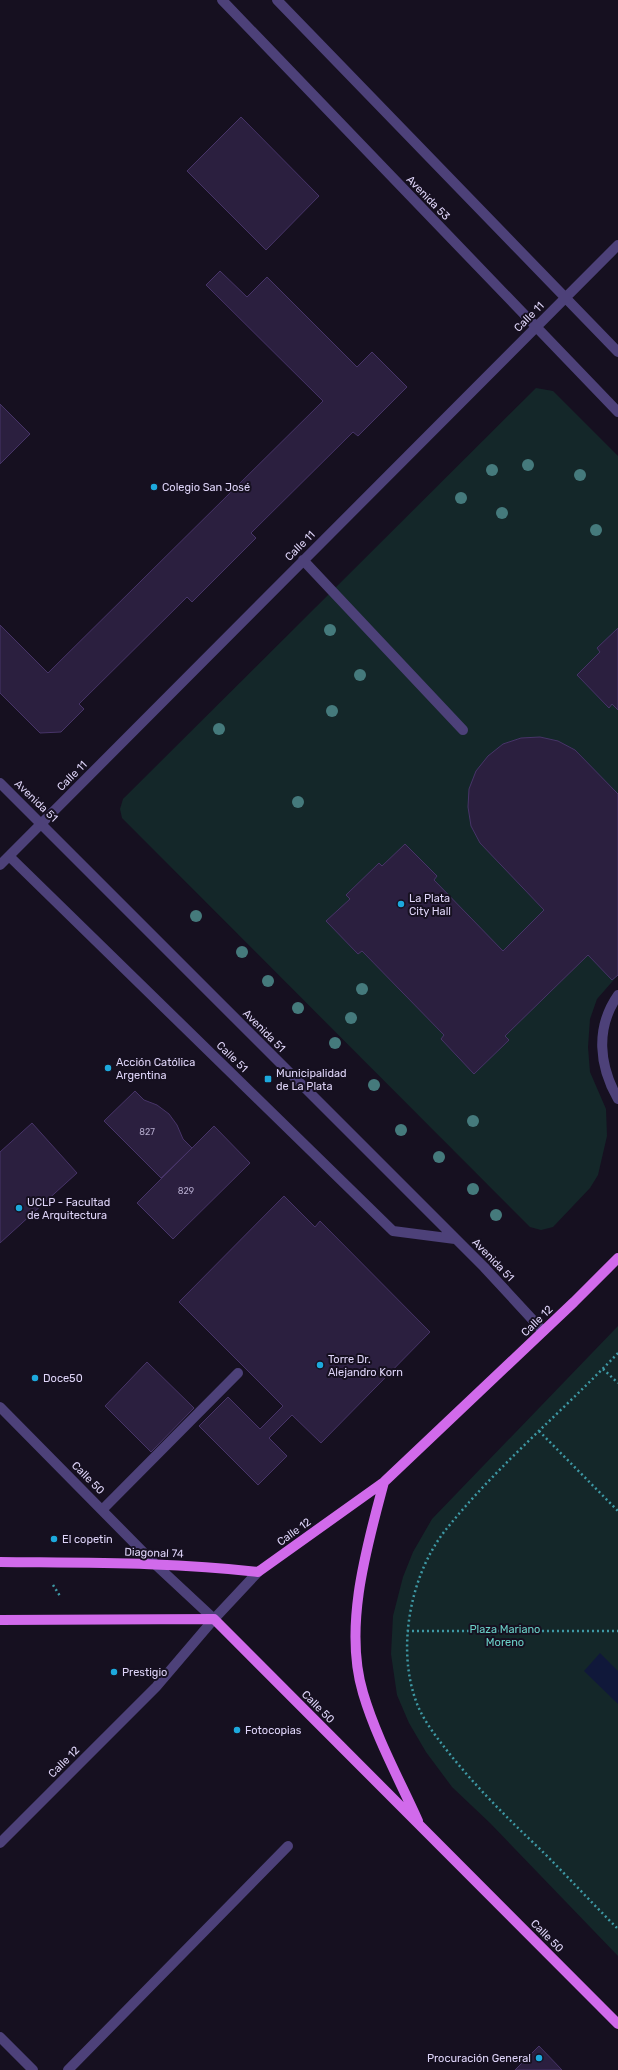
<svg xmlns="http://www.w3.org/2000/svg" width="618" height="2070" font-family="Rubik,sans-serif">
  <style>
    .green { fill: #142729 }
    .water { fill: #10183a }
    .building { fill: #2b1f3f; stroke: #473468 }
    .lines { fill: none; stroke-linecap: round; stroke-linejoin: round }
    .path { stroke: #3e99a5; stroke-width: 2.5; stroke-dasharray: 2 3; stroke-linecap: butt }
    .minor { stroke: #4d4179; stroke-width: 10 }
    .major { stroke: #d16aeb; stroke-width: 10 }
    .tree { fill: #457a7c }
    .poi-dot { fill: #1da9dd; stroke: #161020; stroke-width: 1.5 }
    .labels { text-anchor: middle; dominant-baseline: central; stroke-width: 4; stroke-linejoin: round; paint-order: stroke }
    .number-label { font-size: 9px; fill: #b2a8ca }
    .street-label { font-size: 11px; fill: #dfd5f9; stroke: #161020 }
    .poi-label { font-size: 11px; fill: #dfd5f9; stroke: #161020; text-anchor: start }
    .park-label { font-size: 11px; fill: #6bd0c8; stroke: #161020 }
  </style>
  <rect width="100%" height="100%" fill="#161020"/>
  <path class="green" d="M536,388L553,391L618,456V975L597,999L590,1019L588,1047L590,1072L606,1109L607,1136L598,1175L590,1188L553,1227L541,1230L530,1227L122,818L120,809L123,799Z
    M618,1326V1956L490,1823L452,1787L426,1752L409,1723L397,1695L391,1654L393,1616L403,1577L413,1552L432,1519Z"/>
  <path class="water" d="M600,1653L618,1671V1704L584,1671Z"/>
  <path class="building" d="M241,117L319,196L266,250L187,171Z
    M220,271L247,297L267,277L357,367L372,352L407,387L358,436L353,432L251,533L256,538L192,602L187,597L79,704L84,709L61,732L40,733L0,693V625L48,673L323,401L206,285Z
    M0,404L30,434L0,464Z
    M618,628V710L612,704L609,708L577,675L600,652L597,648Z
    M540,737L558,741L575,750L618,794V975L612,980L588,955L505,1036L509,1040L474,1074L441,1039L444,1035L362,951L358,954L326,921L350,899L346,895L379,863L382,866L405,844L437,876L434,880L503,951L544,910L480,843L471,826L468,807L469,789L476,771L488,756L503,744L521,738Z
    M135,1091L144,1100L157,1105L169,1114L177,1125L183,1139L192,1148L161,1178L104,1121Z
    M32,1123L77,1173L0,1243V1152Z
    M214,1126L250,1163L173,1239L137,1203Z
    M284,1196L315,1227L320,1221L430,1332L321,1443L292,1415L269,1438L287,1456L258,1485L199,1426L228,1397L260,1429L283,1406L179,1302Z
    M147,1362L194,1408L151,1452L105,1406Z
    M539,2046L562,2070H515Z"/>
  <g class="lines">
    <path class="path" d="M618,1353C562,1412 499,1464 448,1527C411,1571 396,1647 416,1701C422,1718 434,1734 445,1748C474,1785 507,1818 541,1850C567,1876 592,1903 618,1929
      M603,1369L618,1383
      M539,1431L618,1511
      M53,1585L60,1596
      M407,1631H618"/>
    <path class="minor" d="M222,0L618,412
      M277,0L618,352
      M303,560L463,730
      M0,783L484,1267L543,1331
      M9,856L393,1231L455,1239
      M0,865L618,245
      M618,995C595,1028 599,1066 618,1099
      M0,1407L156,1565L214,1619
      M102,1510L238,1373
      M0,1843L156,1687L214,1619L258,1572
      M0,2037L33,2070
      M68,2070L288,1846"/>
    <path class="major" d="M384,1482C367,1546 343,1627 363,1693C376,1737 399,1779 418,1821
      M0,1562C86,1563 173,1562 258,1572L384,1482L574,1302L618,1258
      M0,1620L214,1619L618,2024"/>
  </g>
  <g class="tree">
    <circle cx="528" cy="465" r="6"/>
    <circle cx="492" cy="470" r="6"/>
    <circle cx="580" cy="475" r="6"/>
    <circle cx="461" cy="498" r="6"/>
    <circle cx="502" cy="513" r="6"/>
    <circle cx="596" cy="530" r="6"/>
    <circle cx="330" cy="630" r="6"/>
    <circle cx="360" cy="675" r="6"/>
    <circle cx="332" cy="711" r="6"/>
    <circle cx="219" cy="729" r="6"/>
    <circle cx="298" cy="802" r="6"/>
    <circle cx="196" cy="916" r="6"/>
    <circle cx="242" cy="952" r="6"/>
    <circle cx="268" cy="981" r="6"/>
    <circle cx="362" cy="989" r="6"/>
    <circle cx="298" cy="1008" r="6"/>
    <circle cx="351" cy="1018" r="6"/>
    <circle cx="335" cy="1043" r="6"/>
    <circle cx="374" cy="1085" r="6"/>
    <circle cx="473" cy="1121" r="6"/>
    <circle cx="401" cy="1130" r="6"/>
    <circle cx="439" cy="1157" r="6"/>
    <circle cx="473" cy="1189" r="6"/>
    <circle cx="496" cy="1215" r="6"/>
  </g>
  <g class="poi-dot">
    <circle cx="154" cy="487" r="4"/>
    <circle cx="401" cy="904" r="4"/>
    <circle cx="108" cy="1068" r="4"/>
    <rect x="264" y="1075" width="8" height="8" rx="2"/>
    <circle cx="19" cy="1208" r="4"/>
    <circle cx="320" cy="1365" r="4"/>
    <circle cx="35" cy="1378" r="4"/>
    <circle cx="54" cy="1539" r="4"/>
    <circle cx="114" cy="1672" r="4"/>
    <circle cx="237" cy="1730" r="4"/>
    <circle cx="539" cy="2058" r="4"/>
  </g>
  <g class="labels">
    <g class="number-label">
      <text x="147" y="1132">827</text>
      <text x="186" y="1191">829</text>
    </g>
    <g class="street-label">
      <text transform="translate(428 198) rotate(46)">Avenida 53</text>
      <text transform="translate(529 317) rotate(-45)">Calle 11</text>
      <text transform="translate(300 546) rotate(-45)">Calle 11</text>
      <text transform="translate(72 776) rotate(-45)">Calle 11</text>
      <text transform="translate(36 801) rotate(44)">Avenida 51</text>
      <text transform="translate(264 1031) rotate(45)">Avenida 51</text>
      <text transform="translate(232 1057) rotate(44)">Calle 51</text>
      <text transform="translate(493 1260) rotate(46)">Avenida 51</text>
      <text transform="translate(537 1321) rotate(-44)">Calle 12</text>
      <text transform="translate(88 1478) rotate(45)">Calle 50</text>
      <text transform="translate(294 1532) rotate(-36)">Calle 12</text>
      <text transform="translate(154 1553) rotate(2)">Diagonal 74</text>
      <text transform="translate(318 1707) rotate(45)">Calle 50</text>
      <text transform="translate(64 1762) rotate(-45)">Calle 12</text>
      <text transform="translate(547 1936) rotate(45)">Calle 50</text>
    </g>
    <g class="poi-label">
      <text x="162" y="487">Colegio San José</text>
      <text x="409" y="898">La Plata<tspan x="409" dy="13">City Hall</tspan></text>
      <text x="116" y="1062">Acción Católica<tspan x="116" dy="13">Argentina</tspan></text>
      <text x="276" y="1073">Municipalidad<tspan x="276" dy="13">de La Plata</tspan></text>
      <text x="27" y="1202">UCLP - Facultad<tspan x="27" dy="13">de Arquitectura</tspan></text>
      <text x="328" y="1359">Torre Dr.<tspan x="328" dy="13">Alejandro Korn</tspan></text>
      <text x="43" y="1378">Doce50</text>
      <text x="62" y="1539">El copetin</text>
      <text x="122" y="1672">Prestigio</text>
      <text x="245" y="1730">Fotocopias</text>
      <text x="531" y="2058" text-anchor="end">Procuración General</text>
    </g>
    <g class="park-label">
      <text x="505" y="1629">Plaza Mariano<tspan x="505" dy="13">Moreno</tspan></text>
    </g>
  </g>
</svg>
